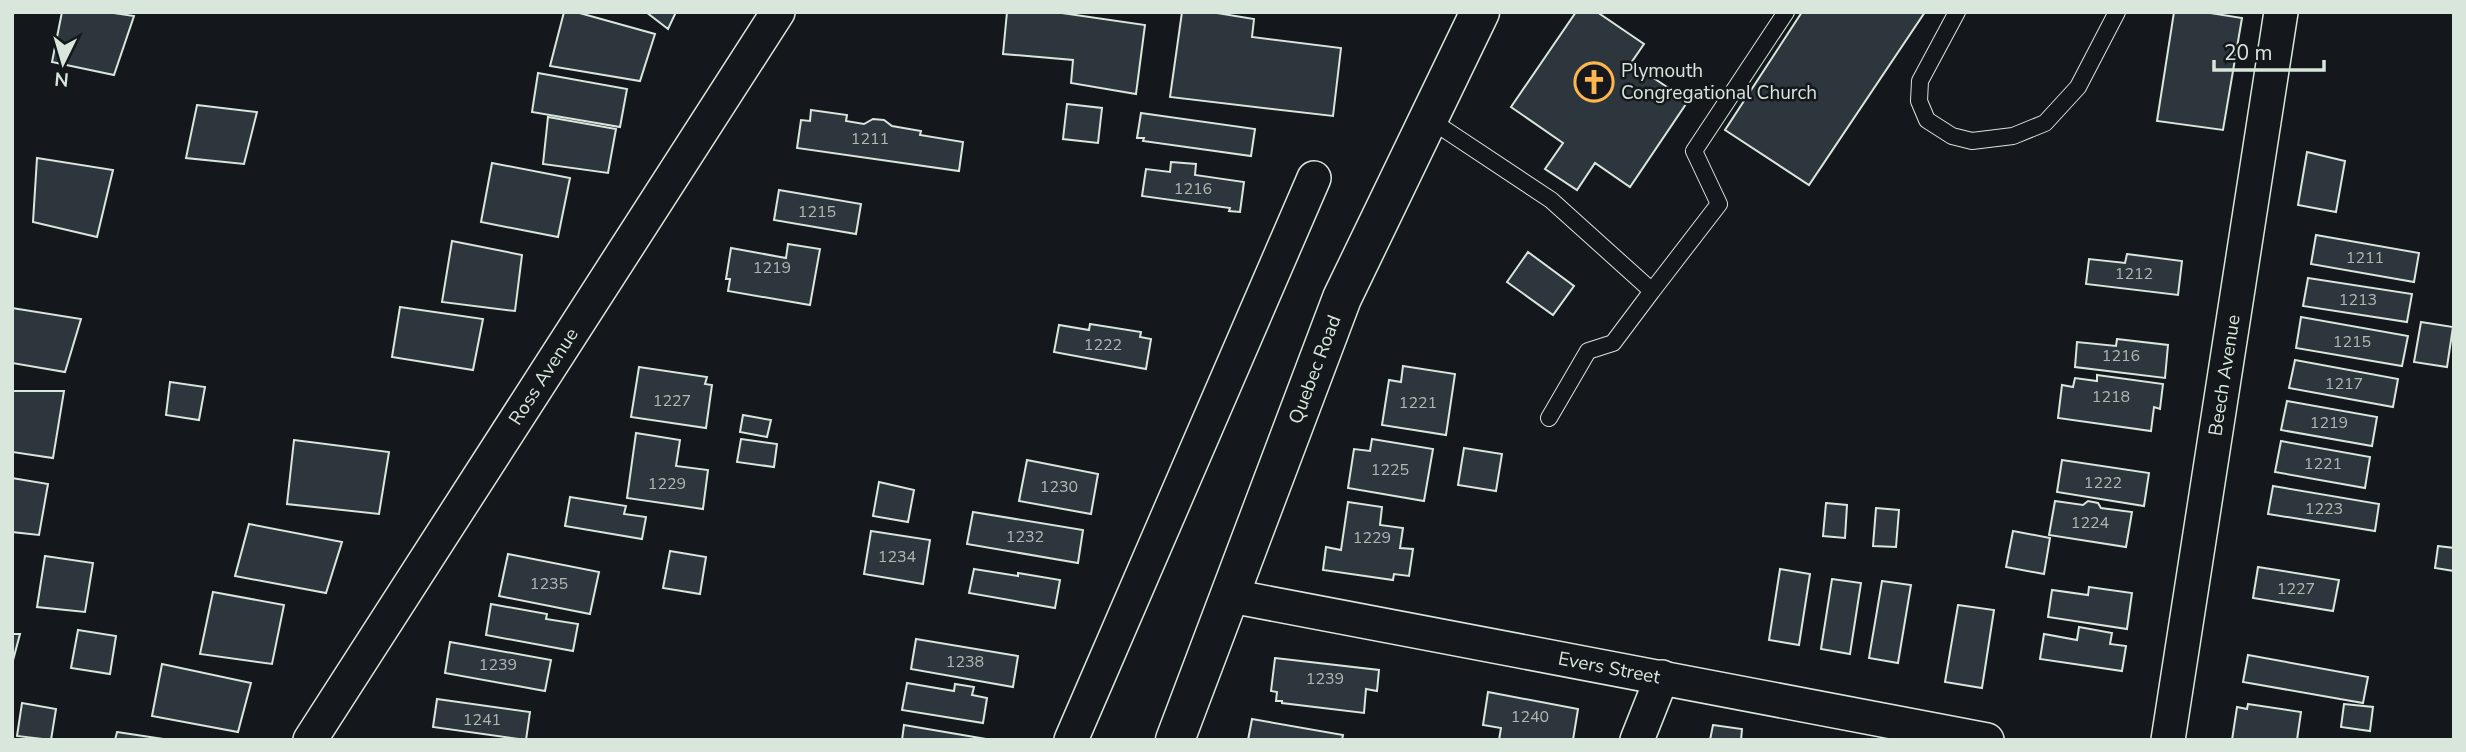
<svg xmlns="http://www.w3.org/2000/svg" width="2466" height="752" font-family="'Nunito Sans',sans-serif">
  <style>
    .building { fill: #2c363c; stroke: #d8e6dc; stroke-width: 2 }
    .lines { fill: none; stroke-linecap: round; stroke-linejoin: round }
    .service-casing { stroke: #d8e6dc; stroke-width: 18 }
    .minor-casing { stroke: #d8e6dc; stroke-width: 36 }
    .tertiary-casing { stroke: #d8e6dc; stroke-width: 41 }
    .service { stroke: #14181c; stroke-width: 16 }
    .minor { stroke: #14181c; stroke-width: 33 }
    .tertiary { stroke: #14181c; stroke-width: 38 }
    .labels { text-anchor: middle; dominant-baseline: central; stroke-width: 5; stroke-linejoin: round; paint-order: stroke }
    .number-label { font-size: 16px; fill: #adbab4 }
    .poi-label { font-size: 19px; fill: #d8e6dc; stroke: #14181c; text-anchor: start }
    .street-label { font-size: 19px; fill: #d8e6dc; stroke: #14181c }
  </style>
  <rect width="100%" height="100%" fill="#14181c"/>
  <path class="building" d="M62,12H107L134,16L114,75L52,62Z
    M564,12H576L655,34L640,81L550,66Z
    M646,12H676L668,29Z
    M1007,12H1055L1145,25L1136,94L1071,83L1073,60L1003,54Z
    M1182,12H1211L1254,19L1252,37L1341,48L1333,116L1170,97Z
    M1576,12H1597L1644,44L1631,63L1688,101L1630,187L1595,163L1577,190L1545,169L1563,143L1511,107Z
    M1802,12H1925L1809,185L1725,130Z
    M2174,12H2204L2242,18L2223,130L2157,121Z
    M538,73L627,89L620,127L532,112Z
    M1067,104L1102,108L1098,143L1063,139Z
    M197,105L257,112L244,164L186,158Z
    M811,110L847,115L846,121L864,124L873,119L884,120L892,126L921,131L920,135L963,142L959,171L797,148L801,120L810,121Z
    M1141,113L1255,129L1251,156L1143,141L1144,138H1137Z
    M548,117L616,129L608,173L543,164Z
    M2307,152L2345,161L2336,212L2298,205Z
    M37,158L113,170L97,237L33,222Z
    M1171,162L1196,164L1195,175L1244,182L1240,212L1229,211L1230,208L1142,196L1146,169L1170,172Z
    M492,163L570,178L558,237L481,222Z
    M779,190L861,204L856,234L774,220Z
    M2316,235L2419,253L2414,282L2311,264Z
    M452,241L522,255L515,311L442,302Z
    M788,244L820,249L810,305L728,291L730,279H726L731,248L786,258Z
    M1528,252L1574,286L1553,315L1507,282Z
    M2127,254L2182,261L2178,295L2086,284L2089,259L2125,263Z
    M2308,278L2412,294L2407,322L2303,306Z
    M400,307L483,319L473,370L392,357Z
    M12,308L81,319L65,372L12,363Z
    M2301,317L2408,336L2402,366L2296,348Z
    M2421,322L2453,327L2447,367L2414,362Z
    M1090,324L1141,332L1140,337L1151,339L1146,369L1054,352L1059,325L1089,330Z
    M2117,339L2168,345L2165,378L2075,367L2077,342L2116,346Z
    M2295,360L2398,379L2393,407L2289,388Z
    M1403,366L1455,374L1446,435L1382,425L1389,380L1401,382Z
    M639,367L707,377L705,384L712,385L706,428L631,417Z
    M2097,375L2163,384L2160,409L2154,407L2151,431L2058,418L2062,385L2073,387L2075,378L2097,381Z
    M170,382L205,387L199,420L166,415Z
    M12,391H64L53,458L12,452Z
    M2287,401L2377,417L2372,446L2281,430Z
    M743,415L771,420L767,437L740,432Z
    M636,433L680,440L676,466L708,470L703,509L627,498Z
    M741,439L777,444L774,467L737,462Z
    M1372,439L1433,449L1424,501L1348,488L1354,449L1370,451Z
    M294,440L389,452L379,514L287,504Z
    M2281,441L2370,457L2365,488L2275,472Z
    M1464,448L1502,454L1496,491L1458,485Z
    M1027,460L1098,474L1091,514L1019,501Z
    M2062,460L2149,473L2144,506L2057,492Z
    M12,478L48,484L39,535L12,532Z
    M879,482L914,490L908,522L873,516Z
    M2273,486L2379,504L2375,531L2268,514Z
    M570,497L626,506L624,514L646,517L642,539L565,526Z
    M2055,501L2083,505L2088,501L2098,503L2101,508L2132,512L2126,547L2049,535Z
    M1348,502L1382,507L1380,525L1403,528L1400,548L1413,549L1409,576L1394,574L1393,580L1323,570L1326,547L1341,550Z
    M1826,503L1847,505L1845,538L1823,536Z
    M1876,508L1899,510L1896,547L1873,546Z
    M973,512L1083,530L1078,563L967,544Z
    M249,524L342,542L326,593L235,576Z
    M871,531L930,540L923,584L864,574Z
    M2013,531L2050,538L2044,574L2006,567Z
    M2438,546L2454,548V571L2435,568Z
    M670,551L706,557L700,594L663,588Z
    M508,554L599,572L590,614L499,596Z
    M45,556L93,563L85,612L37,607Z
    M2258,567L2339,580L2333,611L2253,598Z
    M974,569L1018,576V573L1060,580L1055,608L969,593Z
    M1780,569L1810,574L1799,645L1769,640Z
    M1832,579L1861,583L1850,654L1821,649Z
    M1882,581L1911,585L1898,663L1869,658Z
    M2089,587L2132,593L2127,629L2048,617L2052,590L2088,595Z
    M213,592L284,605L272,664L200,654Z
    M491,604L547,614L546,619L578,624L573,651L486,635Z
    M1958,605L1994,610L1982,688L1945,682Z
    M2079,627L2112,633L2110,644L2126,646L2122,671L2040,659L2044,634L2077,640Z
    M78,630L116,636L110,674L71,668Z
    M12,634H20L12,664Z
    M916,639L1018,656L1013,687L911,669Z
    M450,642L551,660L545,691L445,673Z
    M2248,655L2368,677L2363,703L2243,682Z
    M1275,658L1379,670L1377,691L1366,689L1364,713L1282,703V701H1276L1277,692L1271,691Z
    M162,664L251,683L238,732L152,716Z
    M907,683L954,691L955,684L974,687L972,695L987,698L983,723L902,710Z
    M1488,692L1578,709L1573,740H1499L1501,728L1483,725Z
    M437,699L530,712L526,740L433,727Z
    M22,703L56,709L51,740L17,736Z
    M2248,704L2301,712L2297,740H2232L2237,707L2247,709Z
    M2344,704L2373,707L2370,731L2341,727Z
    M1252,719L1343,735L1342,740H1248Z
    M904,725L992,740H902Z
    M1713,725L1742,729L1741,740H1710Z
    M117,732L170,740H115Z"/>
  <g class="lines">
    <g class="service-casing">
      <path id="service" d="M1957,12L1920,81L1919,101L1927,120L1952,136L1972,141L2013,136L2045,123L2078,87L2117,12
        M1429,119L1551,200L1652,291L1719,204L1694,151L1786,12
        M1549,418L1588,351L1613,343L1652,291"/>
    </g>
    <g class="minor-casing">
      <g id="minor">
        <path id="s1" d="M1231,596L1987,740"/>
        <path id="s2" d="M310,740L778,12"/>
        <path d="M1071,740L1314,178"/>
        <path d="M1637,740L1662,677"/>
        <path id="s3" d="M2168,740L2281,12"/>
      </g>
    </g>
    <g class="tertiary-casing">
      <g id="tertiary">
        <path id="s4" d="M1175,740L1342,298L1480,12"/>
      </g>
    </g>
    <use href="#service" class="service"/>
    <use href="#minor" class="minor"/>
    <use href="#tertiary" class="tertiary"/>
  </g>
  <defs>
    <g id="church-ring" transform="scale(2.0125)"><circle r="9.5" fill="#14181c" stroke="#ffb74d" stroke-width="1.5"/><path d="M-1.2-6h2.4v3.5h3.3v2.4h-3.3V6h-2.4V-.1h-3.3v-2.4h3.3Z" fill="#ffb74d"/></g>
  </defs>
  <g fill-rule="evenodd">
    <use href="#church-ring" x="1594" y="82"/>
  </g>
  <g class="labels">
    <g class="number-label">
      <text x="870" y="139">1211</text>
      <text x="1193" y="189">1216</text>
      <text x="817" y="212">1215</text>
      <text x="2365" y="258">1211</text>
      <text x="772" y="268">1219</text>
      <text x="2134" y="274">1212</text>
      <text x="2358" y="300">1213</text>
      <text x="2352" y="342">1215</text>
      <text x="1103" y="345">1222</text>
      <text x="2121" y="356">1216</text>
      <text x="2344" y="384">1217</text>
      <text x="2111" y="397">1218</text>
      <text x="672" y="401">1227</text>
      <text x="1418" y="403">1221</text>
      <text x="2329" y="423">1219</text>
      <text x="2323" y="464">1221</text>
      <text x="1390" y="470">1225</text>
      <text x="2103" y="483">1222</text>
      <text x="667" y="484">1229</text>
      <text x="1059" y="487">1230</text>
      <text x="2324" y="509">1223</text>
      <text x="2090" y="523">1224</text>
      <text x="1025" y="537">1232</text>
      <text x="1372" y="538">1229</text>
      <text x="897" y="557">1234</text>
      <text x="549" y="584">1235</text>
      <text x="2296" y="589">1227</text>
      <text x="965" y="662">1238</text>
      <text x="498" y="665">1239</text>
      <text x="1325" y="679">1239</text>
      <text x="1530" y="717">1240</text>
      <text x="482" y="720">1241</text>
    </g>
    <g class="poi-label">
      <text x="1621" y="71">Plymouth<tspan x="1621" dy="22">Congregational Church</tspan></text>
    </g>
    <g class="street-label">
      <text stroke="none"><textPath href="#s4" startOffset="396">Quebec Road</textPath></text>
      <text stroke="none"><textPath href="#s2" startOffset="432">Ross Avenue</textPath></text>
      <text stroke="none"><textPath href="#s3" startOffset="369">Beech Avenue</textPath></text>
      <text stroke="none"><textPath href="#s1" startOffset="385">Evers Street</textPath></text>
    </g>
  </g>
  <rect width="2466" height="752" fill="none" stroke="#d8e6dc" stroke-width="28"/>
  <g transform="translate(63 63) rotate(185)" stroke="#14181c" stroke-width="5" paint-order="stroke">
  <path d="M0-5L12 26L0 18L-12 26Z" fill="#d8e6dc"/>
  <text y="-10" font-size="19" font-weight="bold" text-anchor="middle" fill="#d8e6dc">N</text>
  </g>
  <path d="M2214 60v10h110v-10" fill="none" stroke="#d8e6dc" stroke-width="3.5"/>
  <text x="2224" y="60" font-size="21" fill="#d8e6dc" stroke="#14181c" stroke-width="5" paint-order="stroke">20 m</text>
</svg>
